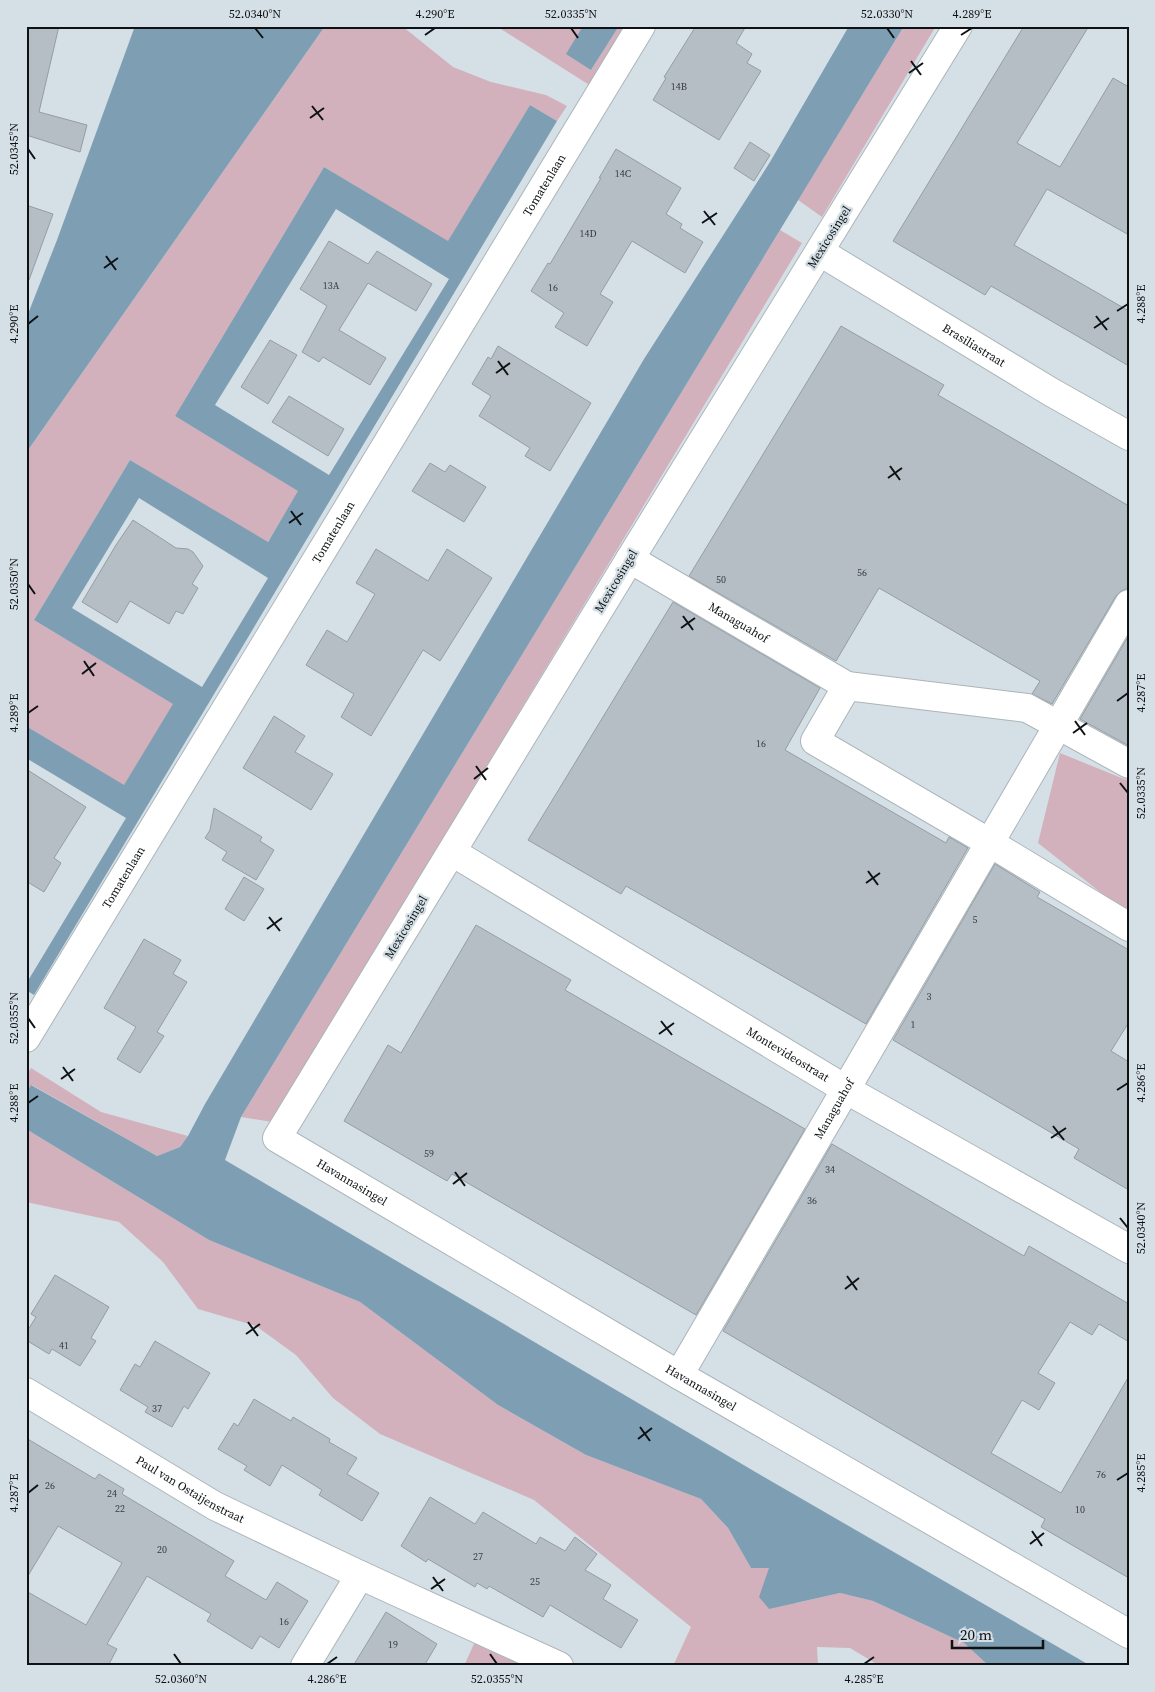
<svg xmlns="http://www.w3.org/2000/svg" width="1155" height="1692" font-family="'Source Serif 4',serif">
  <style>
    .green { fill: #d2b1bc }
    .water { fill: #7e9fb3; fill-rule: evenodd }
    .building { fill: #b4bec4; stroke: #949da3 }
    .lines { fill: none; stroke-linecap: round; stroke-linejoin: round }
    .minor-casing { stroke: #abb5ba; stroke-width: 30 }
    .minor { stroke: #fff; stroke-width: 28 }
    .ticks { fill: none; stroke: #0e1214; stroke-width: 2 }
    .labels { text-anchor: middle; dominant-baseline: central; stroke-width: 4.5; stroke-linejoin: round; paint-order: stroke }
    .number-label { font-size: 10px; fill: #383d40 }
    .street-label { font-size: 12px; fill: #0e1214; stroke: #d5e0e6 }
    .neatline { fill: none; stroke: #0e1214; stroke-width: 2 }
    .ticks-label { font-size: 12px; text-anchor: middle; fill: #0e1214 }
  </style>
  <rect width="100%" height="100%" fill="#d5e0e6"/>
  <path class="green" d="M325,26H402L453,67L491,82L546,95L567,106L557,121L530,105L448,242L324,167L175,416L299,491L267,543L130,460L34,620L174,704L124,786L26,726V453Z
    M496,26H585L591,70L619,26H629L591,86Z
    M904,26H936L822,217L798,200Z
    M780,230L802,243L272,1122L241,1117Z
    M1060,753L1129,781V908L1124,911L1038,843Z
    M31,1068L101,1112L188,1136L180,1147L157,1156L32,1085L26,1094V1076Z
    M26,1129L209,1240L360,1302L498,1405L586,1455L701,1499L728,1528L751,1568L769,1567L796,1603L840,1593L873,1601L964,1643L989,1666H880L850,1648L817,1647L818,1666H673L691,1627L534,1500L380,1434L333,1398L296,1355L256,1326L198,1309L163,1262L119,1222L26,1202Z
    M477,1637L542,1666H464Z"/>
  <path class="water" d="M135,26H325L26,453V319L57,240Z
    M583,26H619L591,70L566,54Z
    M849,26H904L241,1117L225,1160L764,1477L1091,1666H989L964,1643L873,1601L840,1593L769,1609L759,1597L769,1568H751L728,1528L701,1499L586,1455L498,1405L360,1302L209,1240L26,1129V1094L31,1085L157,1156L180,1147L188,1136L205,1104L644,359L770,162Z
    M530,105L557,121L34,995L26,990V984L126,818L26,758V726L124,785L173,704L34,620L130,460L268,542L298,491L175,416L324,167L448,241ZM336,209L449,279L329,475L215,405ZM139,498L268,578L202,687L72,608Z"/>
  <path class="building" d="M26,26H59L39,112L87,125L80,152L26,135Z
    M696,26H746L736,43L752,54L747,63L761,71L719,140L653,100L666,78L664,77Z
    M1024,26H1089L1017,143L1060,167L1113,78L1129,87V235L1047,189L1014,245L1129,311V366L991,286L985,295L893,241Z
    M750,142L770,155L754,181L734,168Z
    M616,149L681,188L666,214L682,224L680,228L703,242L685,273L632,241L600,294L613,302L587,346L555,327L564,313L531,291L548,263L550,264L601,178H599Z
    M26,205L53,214L29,280H26Z
    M329,241L368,264L377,251L432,284L416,311L368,283L339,330L386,358L370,385L323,357L319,362L302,352L327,306L300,289Z
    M841,326L944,385L938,395L1129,506V588L1121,591L1116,596L1052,704L1032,694L1040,681L879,588L836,661L689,576Z
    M270,340L297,355L268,404L241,387Z
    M498,346L591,403L550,471L525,456L530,448L479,416L491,396L472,384L488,357L491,359Z
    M289,396L344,429L328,456L272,422Z
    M430,463L445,472L450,465L486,487L464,522L412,491Z
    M133,520L176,548L188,549L193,552L203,566L192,584L198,588L183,614L176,611L169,624L130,601L117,623L82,602L116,545Z
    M376,549L428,581L447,549L492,578L440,661L423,650L371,736L341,717L354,694L306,665L327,630L347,642L375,594L356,583Z
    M673,602L820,688L785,750L946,843L949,837L968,848L866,1024L626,886L621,894L528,840Z
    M1129,635V746L1080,719Z
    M274,716L305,736L295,752L333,774L311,810L243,768Z
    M26,769L86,807L54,858L61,863L44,892L26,881Z
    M214,808L262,837L260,841L274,850L256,880L222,860L227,852L205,838L210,830Z
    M995,864L1040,892L1037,897L1129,950V1022L1111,1051L1129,1062V1190L1074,1158L1079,1149L893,1040Z
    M244,877L264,889L244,921L225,909Z
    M476,925L571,980L565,990L805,1129L696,1315L452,1174L447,1181L344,1121L388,1045L401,1053Z
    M144,939L181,960L173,974L187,982L157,1032L164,1036L140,1073L117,1059L136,1027L104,1008Z
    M832,1144L1024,1256L1029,1246L1129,1304V1342L1099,1324L1092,1335L1070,1322L1038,1373L1055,1383L1039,1410L1022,1400L991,1453L1061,1493L1129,1376V1578L1041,1527L1045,1519L723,1331Z
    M55,1275L109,1307L91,1338L96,1341L80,1366L52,1349L49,1354L26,1340V1333L36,1317L31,1314Z
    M155,1341L210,1373L188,1409L184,1406L172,1427L145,1412L148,1407L120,1390L135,1364L140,1367Z
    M254,1399L291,1421L293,1417L330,1439L329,1442L357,1458L347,1474L379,1493L362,1521L319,1495L322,1490L282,1465L270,1486L244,1470L247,1466L218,1449L234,1423L238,1426Z
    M26,1438L95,1479L99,1474L124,1489L122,1494L234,1561L225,1576L266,1600L277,1582L308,1601L279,1648L260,1636L252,1649L207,1621L211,1614L147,1576L107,1644L117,1649L108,1666H26V1591L86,1625L122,1563L58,1526L26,1579Z
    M430,1497L475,1524L483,1512L536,1544L540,1537L565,1551L575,1537L597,1554L585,1570L611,1585L603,1599L638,1620L621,1648L550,1605L543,1617L489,1586L487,1589L477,1583L475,1587L428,1559L426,1562L401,1546Z
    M386,1612L437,1644L424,1666H353Z"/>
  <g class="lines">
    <g class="minor-casing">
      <g id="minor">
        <path id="s1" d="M958,26L630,559L277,1138L679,1375L1129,1634"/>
        <path id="s2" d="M820,252L1051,392L1129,436"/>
        <path id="s3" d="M630,559L847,686"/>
        <path d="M1129,764L1027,708L847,686L815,741L990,843L1129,927"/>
        <path id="s4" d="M452,852L847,1090L1129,1249"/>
        <path id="s5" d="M26,1038L641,26"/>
        <path id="s6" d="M679,1375L1129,604"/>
        <path id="s7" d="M26,1392L215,1506L360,1575L559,1666"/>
        <path d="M305,1666L360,1575"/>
      </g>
    </g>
    <use href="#minor" class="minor"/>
  </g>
  <path class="ticks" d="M255,28L263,38M571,28L578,38M887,28L894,38M425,35L435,28M961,35L972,28M911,61L921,75M909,73L923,63M312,106L323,120M310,118L324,108M28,149L35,159M704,211L715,225M702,223L717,213M106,256L116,270M104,268L118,258M1117,311L1128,304M1096,316L1107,330M28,324L38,316M1094,328L1109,318M498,361L508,375M496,373L510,363M890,466L900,480M888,478L902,468M291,511L301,525M289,523L303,513M28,584L35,594M683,616L693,630M681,628L695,618M84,661L94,676M82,674L96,663M1117,701L1128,693M28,713L38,706M1075,721L1085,735M1073,733L1087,723M476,766L486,780M474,779L488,768M1120,783L1128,793M868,871L878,885M866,883L880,873M269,917L280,931M267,929L282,918M28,1018L35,1028M661,1021L672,1035M659,1034L674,1023M63,1067L73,1081M61,1079L75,1069M1117,1090L1128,1083M28,1103L38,1096M1053,1126L1064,1140M1051,1138L1066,1128M455,1172L465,1186M453,1184L467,1173M1120,1218L1128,1228M847,1276L857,1290M845,1289L859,1278M248,1322L258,1336M246,1334L260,1324M640,1427L650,1441M638,1439L652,1428M1117,1480L1128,1473M28,1493L38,1485M1032,1531L1042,1546M1030,1544L1044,1533M433,1577L443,1591M431,1589L445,1579M174,1654L181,1664M490,1654L497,1664M327,1664L337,1657M864,1664L874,1657"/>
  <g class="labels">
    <g class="number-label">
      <text x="679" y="86">14B</text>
      <text x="623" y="173">14C</text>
      <text x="588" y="233">14D</text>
      <text x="331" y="285">13A</text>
      <text x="553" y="287">16</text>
      <text x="862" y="572">56</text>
      <text x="721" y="579">50</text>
      <text x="761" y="743">16</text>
      <text x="975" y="919">5</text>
      <text x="929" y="996">3</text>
      <text x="913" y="1024">1</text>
      <text x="429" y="1153">59</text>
      <text x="830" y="1169">34</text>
      <text x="812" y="1200">36</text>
      <text x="64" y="1345">41</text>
      <text x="157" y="1408">37</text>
      <text x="1101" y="1474">76</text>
      <text x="50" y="1485">26</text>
      <text x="112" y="1493">24</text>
      <text x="120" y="1508">22</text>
      <text x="1080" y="1509">10</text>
      <text x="162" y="1549">20</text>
      <text x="478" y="1556">27</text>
      <text x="535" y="1581">25</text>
      <text x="284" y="1621">16</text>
      <text x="393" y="1644">19</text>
    </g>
    <g class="street-label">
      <text stroke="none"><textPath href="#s5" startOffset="998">Tomatenlaan</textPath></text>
      <text transform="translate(829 237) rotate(-58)">Mexicosingel</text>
      <text stroke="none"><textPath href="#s2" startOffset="180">Brasiliastraat</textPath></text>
      <text stroke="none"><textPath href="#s5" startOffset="592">Tomatenlaan</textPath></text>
      <text transform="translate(616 581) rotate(-59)">Mexicosingel</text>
      <text stroke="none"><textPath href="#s3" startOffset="126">Managuahof</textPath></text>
      <text stroke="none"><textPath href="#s5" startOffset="188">Tomatenlaan</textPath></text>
      <text transform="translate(406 927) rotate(-59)">Mexicosingel</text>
      <text stroke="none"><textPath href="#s4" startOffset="392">Montevideostraat</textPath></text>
      <text stroke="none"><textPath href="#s6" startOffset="308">Managuahof</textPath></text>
      <text stroke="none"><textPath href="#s1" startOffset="1391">Havannasingel</textPath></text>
      <text stroke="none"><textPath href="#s1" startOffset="1796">Havannasingel</textPath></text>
      <text stroke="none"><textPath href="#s7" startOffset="191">Paul van Ostaijenstraat</textPath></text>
    </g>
  </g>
  <rect width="1155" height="1692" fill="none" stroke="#d5e0e6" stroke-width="55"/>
  <path d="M952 1640v8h91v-8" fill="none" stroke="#0e1214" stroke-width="2.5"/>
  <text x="960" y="1640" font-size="15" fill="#0e1214" stroke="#d5e0e6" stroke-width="4" paint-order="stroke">20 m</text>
  <rect x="28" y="28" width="1100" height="1636" class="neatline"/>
  <g class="ticks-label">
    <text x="255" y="18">52.0340°N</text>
    <text x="435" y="18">4.290°E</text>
    <text x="571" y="18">52.0335°N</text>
    <text x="887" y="18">52.0330°N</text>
    <text x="972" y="18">4.289°E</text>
    <text transform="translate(14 149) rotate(-90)" y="4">52.0345°N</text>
    <text transform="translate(1141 304) rotate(-90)" y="4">4.288°E</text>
    <text transform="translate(14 324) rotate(-90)" y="4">4.290°E</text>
    <text transform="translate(14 584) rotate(-90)" y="4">52.0350°N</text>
    <text transform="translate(1141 693) rotate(-90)" y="4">4.287°E</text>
    <text transform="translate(14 713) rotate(-90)" y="4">4.289°E</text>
    <text transform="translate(1141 793) rotate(-90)" y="4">52.0335°N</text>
    <text transform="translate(14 1018) rotate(-90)" y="4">52.0355°N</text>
    <text transform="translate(1141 1083) rotate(-90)" y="4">4.286°E</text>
    <text transform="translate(14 1103) rotate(-90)" y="4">4.288°E</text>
    <text transform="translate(1141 1228) rotate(-90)" y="4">52.0340°N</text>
    <text transform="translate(1141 1473) rotate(-90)" y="4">4.285°E</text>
    <text transform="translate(14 1493) rotate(-90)" y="4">4.287°E</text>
    <text x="181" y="1683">52.0360°N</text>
    <text x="327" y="1683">4.286°E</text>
    <text x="497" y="1683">52.0355°N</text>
    <text x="864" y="1683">4.285°E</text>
  </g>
</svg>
